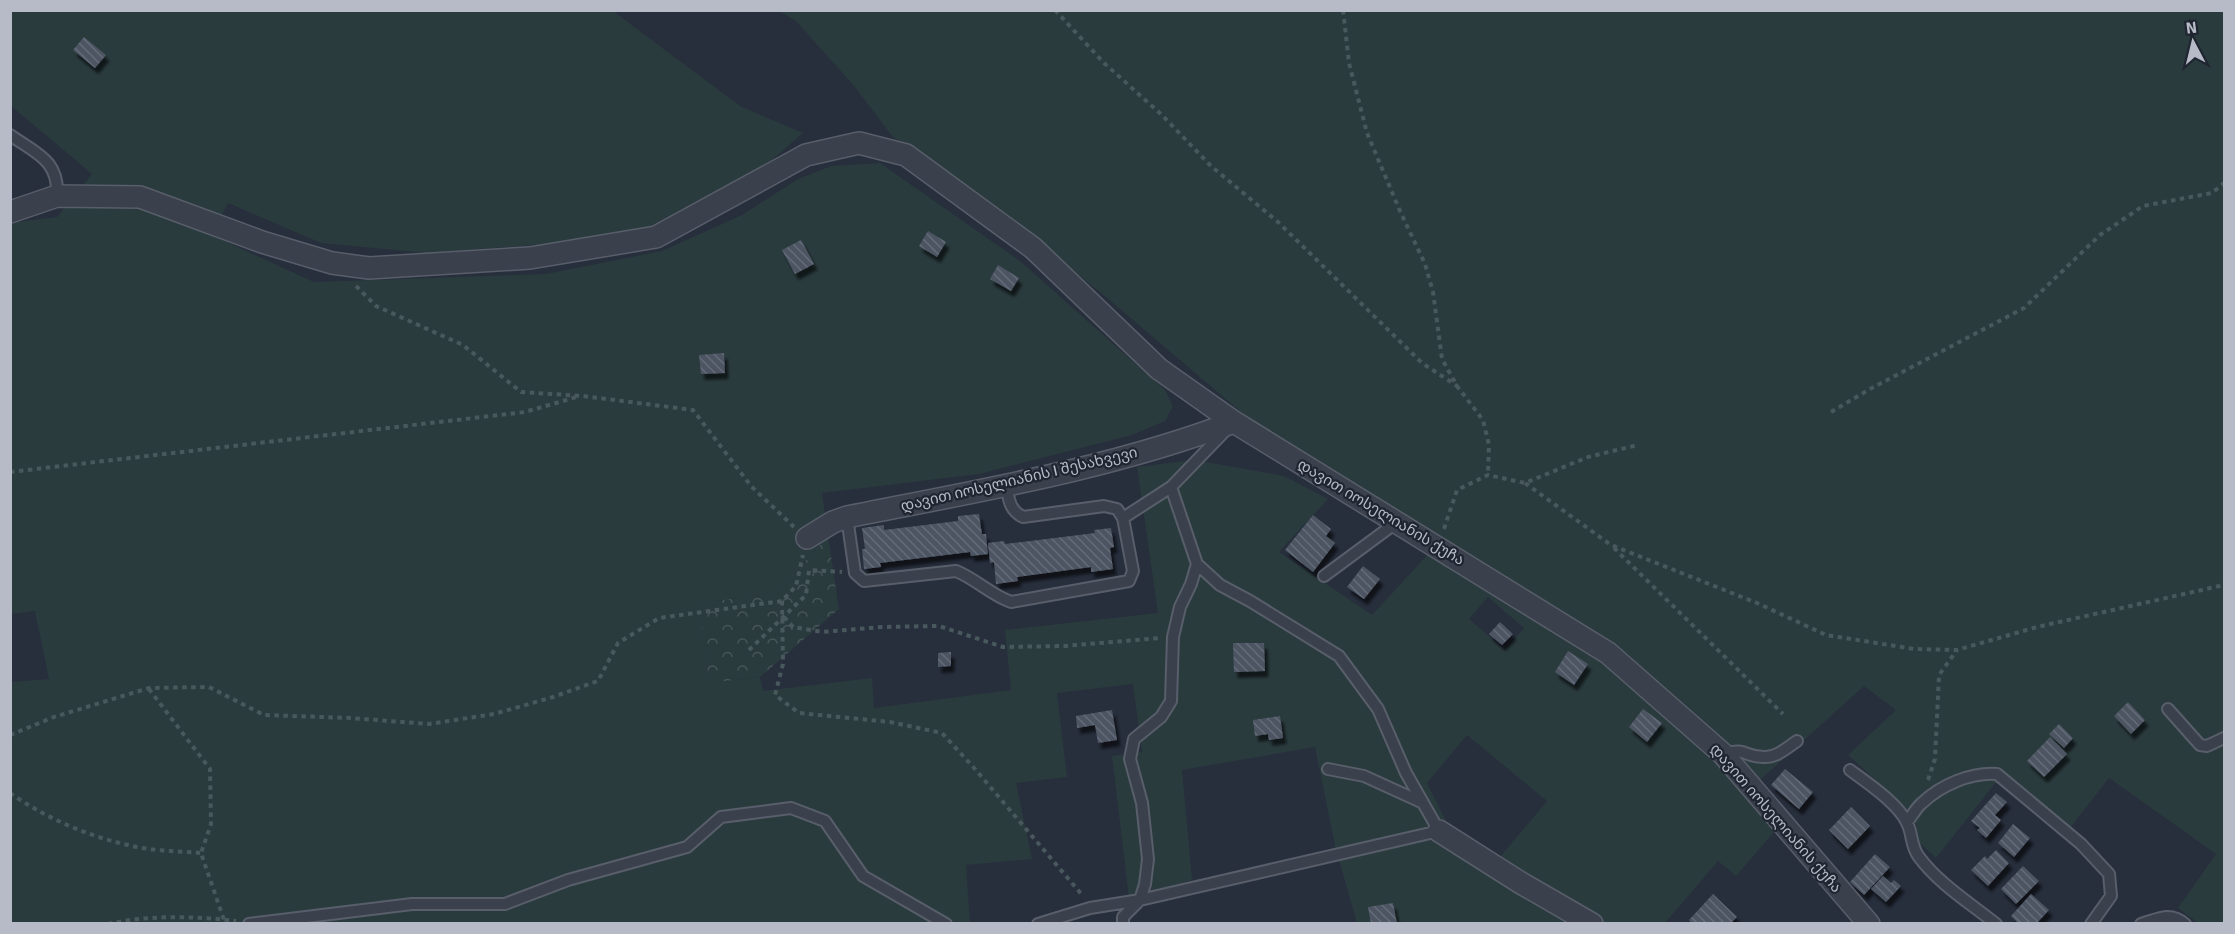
<svg xmlns="http://www.w3.org/2000/svg" width="2235" height="934" font-family="Signika,'Noto Sans Georgian',sans-serif">
  <style>
    .green { fill: #2a3b3e; fill-rule: evenodd }
    .forest { fill: url(#forest-crowns) }
    .building { fill: url(#building-back-hatch); filter: url(#shadow) }
    .lines { fill: none; stroke-linecap: round; stroke-linejoin: round }
    .service-casing { stroke: #585e6a; stroke-width: 14 }
    .minor-casing { stroke: #585e6a; stroke-width: 24 }
    .path { stroke: #48585c; stroke-width: 4; stroke-dasharray: 4.5 4.5; stroke-linecap: butt }
    .service { stroke: #3a404c; stroke-width: 10 }
    .minor { stroke: #3a404c; stroke-width: 21 }
    .labels { text-anchor: middle; dominant-baseline: central; stroke-width: 4.5; stroke-linejoin: round; paint-order: stroke }
    .street-label { font-size: 15px; fill: #b6bbc7; stroke: #1f2531 }
  </style>
  <defs>
    <pattern id="forest-crowns" width="20" height="18" patternUnits="userSpaceOnUse" patternTransform="scale(1.5)"><rect width="20" height="18" fill="#2a3b3e"/><path d="M2 6a3 3 0 1 1 6 0M12 15a3 3 0 1 1 6 0" fill="none" stroke="#475558"/></pattern>
    <pattern id="building-back-hatch" width="6" height="6" patternUnits="userSpaceOnUse" patternTransform="scale(1.5)"><rect width="6" height="6" fill="#4d5564"/><path d="M-1 5l2 2M0 0l6 6M5-1l2 2" fill="none" stroke="#646c79"/></pattern>
    <filter id="shadow"><feDropShadow dx="3.5" dy="6" stdDeviation="1.5" flood-color="#0009"/></filter>
  </defs>
  <rect width="100%" height="100%" fill="#272e3c"/>
  <path class="green" d="M11,11H613L740,106L803,133L767,164L645,229L549,244L426,253L321,243L228,203L211,235L314,282L546,274L662,251L742,215L798,179L831,166L880,163L1020,261L1165,390L1173,406L1165,421L1132,435L979,474L822,493L828,536L777,593L699,603L709,683L760,677L763,691L872,678L874,708L1011,690L1005,630L1158,613L1137,467L1194,460L1284,476L1328,499L1279,552L1372,615L1430,552L1594,653L1731,778L1775,831L1736,876L1718,861L1665,923H1357L1335,846L1315,747L1182,770L1192,880L1129,898L1112,756L1142,752L1133,684L1057,693L1067,777L1016,783L1032,859L966,865L970,923H11V682L49,679L35,611L11,614L10,223L57,217L92,174L11,106ZM1488,597L1524,628L1505,650L1469,619ZM1467,735L1547,801L1495,863L1448,825L1427,783Z
    M779,11H2224V923H2198L2178,908L2216,854L2109,778L2066,833L2000,777L1936,858L1920,843L1914,815L1848,755L1896,710L1864,686L1760,780C1710,723 1654,675 1593,631L1261,429L1106,297L996,209L892,136L855,87L796,21Z"/>
  <path class="forest" d="M828,536L839,609L760,677L709,683L699,603L777,593Z"/>
  <path class="building" d="M84,37L106,55L95,68L73,50Z
    M928,231L946,242L937,257L919,246Z
    M801,240L814,264L795,274L782,250Z
    M998,265L1019,278L1011,291L990,279Z
    M724,353L725,373L701,374L699,355Z
    M979,514L982,534H986L988,554L971,556L970,552L880,563L881,567L864,569L862,549H865L862,528L884,525V530L958,521V516Z
    M1313,515L1331,529L1326,536L1335,543L1313,572L1285,550Z
    M1111,528L1114,547L1110,548L1113,569L1091,572V567L1017,577L1018,581L996,584L994,562L990,563L988,543L1004,541L1005,544L1095,533L1094,530Z
    M1363,566L1380,579L1364,599L1347,587Z
    M1500,622L1513,634L1502,645L1489,634Z
    M1233,643H1264L1265,671L1234,672Z
    M1568,651L1588,664L1574,685L1555,672Z
    M951,652V666L938,667V653Z
    M2128,702L2145,720L2131,734L2114,716Z
    M1643,709L1662,723L1647,742L1629,727Z
    M1112,710L1117,740L1098,743L1095,725L1077,728L1076,716Z
    M1280,716L1283,738L1269,740L1268,734L1255,736L1253,720Z
    M2059,724L2073,738L2064,748L2049,734Z
    M2050,737L2067,754L2044,777L2027,761Z
    M1785,769L1813,792L1799,809L1771,785Z
    M1996,793L2007,802L1995,815L2001,820L1986,838L1977,830L1980,828L1971,821Z
    M1851,807L1870,826L1848,849L1829,830Z
    M2013,824L2030,838L2014,857L1998,843Z
    M1996,850L2009,863L1988,886L1971,870L1985,856L1987,859Z
    M1875,854L1890,867L1864,895L1850,882Z
    M2023,866L2039,881L2016,904L2001,889Z
    M1883,876L1891,883L1894,880L1901,886L1886,902L1871,889Z
    M1713,894L1737,917L1730,924H1692L1689,920Z
    M2031,894L2049,910L2036,924H2019L2011,916Z
    M1393,903L1397,924H1371L1368,907Z"/>
  <g class="lines">
    <g class="service-casing">
      <path id="service" d="M10,135C37,154 59,160 57,196
        M847,517L855,573L864,581L956,571C976,579 991,595 1011,602L1129,581L1133,571L1123,518L1117,509L1104,506L1023,517C1009,510 1009,499 1006,485
        M1123,518L1171,487
        M1324,576L1397,522
        M2168,709L2200,745L2207,746L2224,738
        M1723,754C1748,747 1743,757 1764,757C1776,758 1788,747 1797,741
        M1328,769L1364,776L1421,802
        M1850,770C1866,782 1899,804 1907,823C1913,834 1910,845 1919,857C1939,884 1970,903 1996,924
        M1907,822C1912,816 1916,808 1922,803C1941,785 1971,772 1997,774L2081,844L2109,874L2111,896L2091,924
        M249,924L412,904H505L568,880L687,847L721,817L791,808L825,821L863,876L946,924
        M1038,924L1090,908L1140,900L1439,831L1406,773L1378,709L1339,656L1250,601L1220,585L1197,564
        M1123,924V917L1140,900L1145,884L1148,859L1142,803L1130,759L1134,739L1161,717L1171,701L1173,637L1180,607L1191,584L1197,564L1171,487L1227,429
        M2141,924C2158,919 2170,911 2185,924"/>
    </g>
    <g class="minor-casing">
      <path id="minor" d="M10,212L57,196L140,197L262,242L332,263L369,268L530,258L656,237L806,155L859,143L906,155L1033,248L1159,369L1234,422L1608,653L1723,754L1869,924
        M807,538L833,522L847,517C977,491 1110,469 1234,422
        M1439,831L1521,883L1592,924"/>
    </g>
    <path class="path" d="M1055,10L1104,63L1161,114L1211,166L1278,222L1422,363L1457,386
      M1343,10L1349,63L1367,133L1400,211L1425,264L1433,292L1442,359L1457,386L1483,420L1489,445L1488,475
      M356,286L376,306L463,345L521,392L583,396L693,410L751,486L794,527
      M1831,412L1870,389L2024,308L2100,235L2143,206L2212,193L2224,183
      M10,472L525,412L580,396
      M1525,483L1611,545L1757,603L1826,635L1914,649L1957,650L2037,627L2224,585
      M1444,529L1457,490L1488,475L1525,483L1588,457L1638,445
      M1614,548L1783,714
      M782,601L783,664L775,695L799,713L890,722L942,733L975,769L1083,896
      M784,617L793,627L822,632L882,627L939,626L1003,647L1065,646L1160,638
      M749,650L806,595L809,570L842,572
      M149,689L210,769L211,824L201,853L224,920
      M10,735L54,717L149,688L209,687L264,715L350,718L429,724L494,714L553,697L598,681L618,643L659,618L782,601L796,586L803,555
      M1928,780L1935,759L1939,675L1957,650
      M10,793C44,817 87,836 128,845C151,851 177,851 201,853
      M108,924C147,915 197,916 236,921"/>
    <use href="#service" class="service"/>
    <use href="#minor" class="minor"/>
  </g>
  <g class="labels">
    <g class="street-label">
      <text transform="translate(1019 479) rotate(-13)">დავით იოსელიანის I შესახვევი</text>
      <text transform="translate(1381 512) rotate(31)">დავით იოსელიანის ქუჩა</text>
      <text transform="translate(1776 818) rotate(49)">დავით იოსელიანის ქუჩა</text>
    </g>
  </g>
  <rect width="2235" height="934" fill="none" stroke="#b6bbc7" stroke-width="24"/>
  <g transform="translate(2193 42) rotate(353)" stroke="#1f2531" stroke-width="4.5" paint-order="stroke">
  <path d="M0-4.5L10 22L0 15L-10 22Z" fill="#b6bbc7"/>
  <text y="-9" font-size="16" font-weight="bold" text-anchor="middle" fill="#b6bbc7">N</text>
  </g>
</svg>
